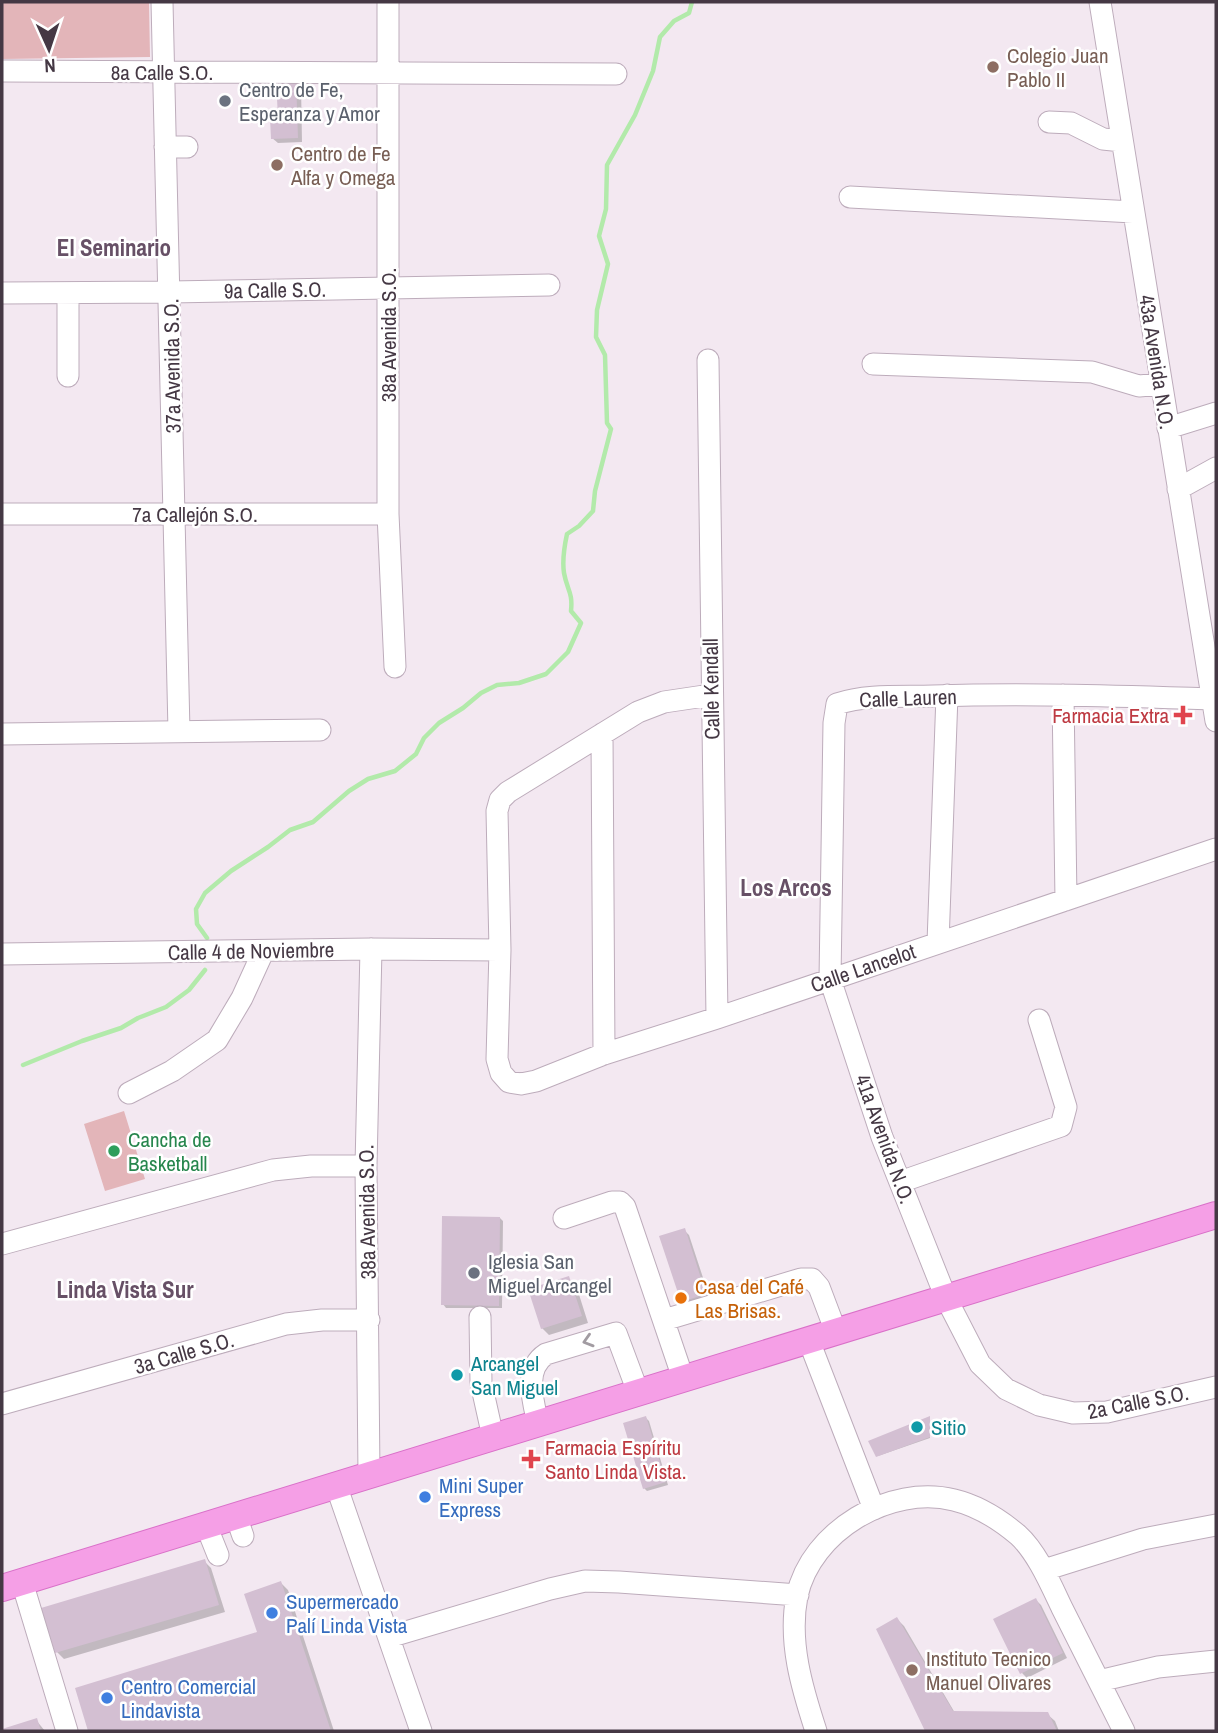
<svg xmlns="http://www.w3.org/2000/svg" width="1218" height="1733" font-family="'Archivo Narrow',sans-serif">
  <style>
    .green { fill: #e3b5b9 }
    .shadow { fill: #0003 }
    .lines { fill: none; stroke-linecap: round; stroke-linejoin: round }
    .stream { stroke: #b2eaaa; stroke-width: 4.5 }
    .building { fill: #d3bfd2 }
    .minor-casing { stroke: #bdacbb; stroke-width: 23 }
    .major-casing { stroke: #d970c8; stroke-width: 28 }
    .minor { stroke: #fff; stroke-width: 21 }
    .major { stroke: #f59fe6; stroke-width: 26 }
    .oneway { stroke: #a29ca2 }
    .education-dot { fill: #8d6e63; stroke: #fff; stroke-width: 2.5 }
    .worship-dot { fill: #6b7280; stroke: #fff; stroke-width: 2.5 }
    .health-dot { fill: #e0444e; stroke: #fff; stroke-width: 2.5 }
    .leisure-dot { fill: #2e9e5b; stroke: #fff; stroke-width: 2.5 }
    .food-dot { fill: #e8710a; stroke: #fff; stroke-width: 2.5 }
    .culture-dot { fill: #0f9aa8; stroke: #fff; stroke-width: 2.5 }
    .shop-dot { fill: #3f7fe0; stroke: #fff; stroke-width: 2.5 }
    .labels { text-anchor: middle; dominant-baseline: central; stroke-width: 5; stroke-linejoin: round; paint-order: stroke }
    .education-label { font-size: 21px; fill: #785e54; stroke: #fff; text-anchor: start }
    .street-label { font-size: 21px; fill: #453844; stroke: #fff }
    .worship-label { font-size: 21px; fill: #5b616d; stroke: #fff; text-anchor: start }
    .health-label { font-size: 21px; fill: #be3a42; stroke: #fff; text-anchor: end }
    .leisure-label { font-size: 21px; fill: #27864d; stroke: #fff; text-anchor: start }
    .food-label { font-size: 21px; fill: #c56008; stroke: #fff; text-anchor: start }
    .culture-label { font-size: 21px; fill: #0d838f; stroke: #fff; text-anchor: start }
    .shop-label { font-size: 21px; fill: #366cbe; stroke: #fff; text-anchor: start }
    .neighbourhood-label { font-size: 23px; font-weight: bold; fill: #675066; stroke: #fff }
  </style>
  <rect width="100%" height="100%" fill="#f3e8f1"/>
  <path class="green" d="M2,2H149L150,57L2,59Z
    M124,1111L145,1179L105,1191L84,1124Z"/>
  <path class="shadow" d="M295,80L301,85L302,142L278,143L272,138Z
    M500,1218L503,1221L502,1308H446L443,1304Z
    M684,1230L689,1235L710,1299L688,1306L683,1301Z
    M568,1278L576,1285L588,1323L549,1335L542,1328Z
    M646,1418L649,1421L668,1485L647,1491L644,1488Z
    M929,1418L930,1438L878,1456Z
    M204,1561L211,1568L225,1612L64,1659L57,1652Z
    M281,1583L288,1590L334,1731H90L77,1689L260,1633Z
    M1036,1600L1041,1605L1067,1658L1027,1678L1022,1673Z
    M897,1619L904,1626L955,1713L1047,1714L1055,1721L1059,1731H927L879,1629Z
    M36,1720L45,1731H2Z"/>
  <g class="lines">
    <path class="stream" d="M207,938L197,924L196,909L205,893L231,871L268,847L290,830L313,822L349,791L368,779L395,771L416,754L424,738L439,723L463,708L481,693L497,685L519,683L546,674L568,652L581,623L571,611C573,592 567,590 564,573C562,560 564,548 567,534L579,526L593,511L595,491L611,429L607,423L605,355L596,337L597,310L608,264L599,236L606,209L607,165L635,115L653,71L660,37L674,21L689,13L692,2
      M23,1065L82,1041L121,1028L138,1018L166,1007L189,990L205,970"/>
  </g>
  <path class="building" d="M296,78L298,138L271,139L270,118H278L276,79Z
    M442,1216L500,1217L499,1306L441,1305Z
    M685,1228L706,1294L681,1302L659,1236Z
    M569,1276L582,1316L541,1329L528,1289Z
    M646,1416L666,1482L643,1489L623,1423Z
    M930,1416V1437L876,1457L868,1441Z
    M205,1559L219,1605L55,1653L41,1608Z
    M281,1581L331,1731H88L75,1688L257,1632L244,1594Z
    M1036,1598L1063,1653L1020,1674L993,1619Z
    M897,1617L953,1711L1048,1712L1057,1731H925L876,1629Z
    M37,1718L41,1731H2V1729Z"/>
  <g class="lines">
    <g class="minor-casing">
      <path id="minor" d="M162,2L179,731
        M388,2V514L395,667
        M1100,2L1216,721
        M2,71L616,74
        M1049,122L1071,123L1103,139L1122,141
        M165,147H187
        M850,197L1133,212
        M2,293L170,292L549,285
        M708,360L717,1018
        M873,364L1092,372L1139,386L1161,384
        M68,376V293
        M1168,428L1216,413
        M1178,489L1216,468
        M2,514H388
        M711,695L664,702L638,712L508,792L500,800L497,811L500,950L497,1059L501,1073L509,1082L521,1084L536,1081L604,1054L717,1018L1216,849
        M1063,695L1066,900
        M1213,699C1120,696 1027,693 933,696C902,697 867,694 837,704L834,723L830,979L882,1137L946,1298L980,1364L1006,1389L1039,1405L1073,1413L1107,1412L1216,1387
        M2,734L320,730
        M602,734L604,1054
        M938,943L947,695
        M2,954L371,949L500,950
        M129,1093L172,1071L217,1040L242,998L263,952
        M900,1182L1061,1126L1066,1107L1039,1020
        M564,1218L612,1202H620L625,1207L683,1378
        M2,1244L273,1170L311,1166H366
        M480,1317L481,1383L493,1437
        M664,1320L801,1279H812L819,1287L836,1332
        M809,1341L874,1509
        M2,1404L286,1324L322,1320H369
        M538,1423C533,1401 523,1369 546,1354L616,1333L638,1392
        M369,1475L366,1166L371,949
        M336,1485L421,1731
        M236,1516L243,1536
        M206,1525L218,1555
        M1044,1570L1143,1539L1216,1525
        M22,1582L67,1731
        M389,1637L550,1589L585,1581L619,1582L798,1595
        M1099,1681L1158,1667L1216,1661
        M816,1731C802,1688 788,1642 797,1596C811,1531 890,1484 954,1500C979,1506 999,1519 1018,1535C1037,1552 1051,1585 1062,1608C1083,1649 1103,1690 1124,1731"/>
    </g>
    <g class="major-casing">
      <path id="major" d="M2,1588L1216,1215"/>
    </g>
    <use href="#minor" class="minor"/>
    <use href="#major" class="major"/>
  </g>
  <defs><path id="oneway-chevron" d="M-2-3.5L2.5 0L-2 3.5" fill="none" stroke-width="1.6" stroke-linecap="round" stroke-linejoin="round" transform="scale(1.75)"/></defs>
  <use class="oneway" href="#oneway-chevron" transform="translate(588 1341) rotate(163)"/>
  <g class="education-dot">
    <circle cx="993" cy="67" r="7"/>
    <circle cx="277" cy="165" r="7"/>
    <circle cx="912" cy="1670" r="7"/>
  </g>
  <g class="worship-dot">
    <circle cx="225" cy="101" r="7"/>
    <circle cx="474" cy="1273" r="7"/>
  </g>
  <g class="health-dot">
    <path d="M1179.5 704.5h7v7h7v7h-7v7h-7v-7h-7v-7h7z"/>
    <path d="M527.5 1448.5h7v7h7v7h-7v7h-7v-7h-7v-7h7z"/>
  </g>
  <circle class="leisure-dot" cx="114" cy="1151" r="7"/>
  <circle class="food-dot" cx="681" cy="1298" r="7"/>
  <g class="culture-dot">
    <circle cx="457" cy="1375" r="7"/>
    <circle cx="917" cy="1427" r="7"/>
  </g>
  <g class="shop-dot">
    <circle cx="425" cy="1497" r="7"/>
    <circle cx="272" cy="1613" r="7"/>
    <circle cx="107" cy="1698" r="7"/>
  </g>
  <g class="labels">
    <g class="education-label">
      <text x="1007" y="55">Colegio Juan<tspan x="1007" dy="24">Pablo II</tspan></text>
      <text x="291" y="153">Centro de Fe<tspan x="291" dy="24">Alfa y Omega</tspan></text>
      <text x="926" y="1658">Instituto Tecnico<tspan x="926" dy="24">Manuel Olivares</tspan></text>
    </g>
    <g class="street-label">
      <text x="162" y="72">8a Calle S.O.</text>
      <text transform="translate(275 290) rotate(-1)">9a Calle S.O.</text>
      <text transform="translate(388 335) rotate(-90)">38a Avenida S.O.</text>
      <text transform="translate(1157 362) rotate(81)">43a Avenida N.O.</text>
      <text transform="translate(172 366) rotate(-91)">37a Avenida S.O.</text>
      <text x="195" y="514">7a Callejón S.O.</text>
      <text transform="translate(711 689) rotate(-91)">Calle Kendall</text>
      <text transform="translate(908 698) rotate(-2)">Calle Lauren</text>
      <text transform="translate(251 951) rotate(-1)">Calle 4 de Noviembre</text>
      <text transform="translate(863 968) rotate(-19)">Calle Lancelot</text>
      <text transform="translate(885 1139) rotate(70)">41a Avenida N.O.</text>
      <text transform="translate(367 1212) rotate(-91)">38a Avenida S.O.</text>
      <text transform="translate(184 1353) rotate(-16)">3a Calle S.O.</text>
      <text transform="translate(1138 1402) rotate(-11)">2a Calle S.O.</text>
    </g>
    <g class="worship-label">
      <text x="239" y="89">Centro de Fe,<tspan x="239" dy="24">Esperanza y Amor</tspan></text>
      <text x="488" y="1261">Iglesia San<tspan x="488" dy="24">Miguel Arcangel</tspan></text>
    </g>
    <g class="health-label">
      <text x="1169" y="715">Farmacia Extra</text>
      <text x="545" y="1447" text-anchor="start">Farmacia Espíritu<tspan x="545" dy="24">Santo Linda Vista.</tspan></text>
    </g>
    <g class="leisure-label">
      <text x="128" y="1139">Cancha de<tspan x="128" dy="24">Basketball</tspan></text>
    </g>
    <g class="food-label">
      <text x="695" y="1286">Casa del Café<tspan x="695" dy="24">Las Brisas.</tspan></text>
    </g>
    <g class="culture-label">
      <text x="471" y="1363">Arcangel<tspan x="471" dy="24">San Miguel</tspan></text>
      <text x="931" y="1427">Sitio</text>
    </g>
    <g class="shop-label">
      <text x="439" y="1485">Mini Super<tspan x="439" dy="24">Express</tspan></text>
      <text x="286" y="1601">Supermercado<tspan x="286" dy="24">Palí Linda Vista</tspan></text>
      <text x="121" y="1686">Centro Comercial<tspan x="121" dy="24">Lindavista</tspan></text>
    </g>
    <g class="neighbourhood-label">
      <text x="114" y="247">El Seminario</text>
      <text x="786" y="887">Los Arcos</text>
      <text x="125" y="1289">Linda Vista Sur</text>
    </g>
  </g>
  <rect width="1218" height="1733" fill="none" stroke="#453844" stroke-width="7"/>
  <g transform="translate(49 49) rotate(177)" stroke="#ffffff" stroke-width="5" paint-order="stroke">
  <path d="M0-5L12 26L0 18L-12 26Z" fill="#453844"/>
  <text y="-10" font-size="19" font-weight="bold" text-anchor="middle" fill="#453844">N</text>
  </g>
</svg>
